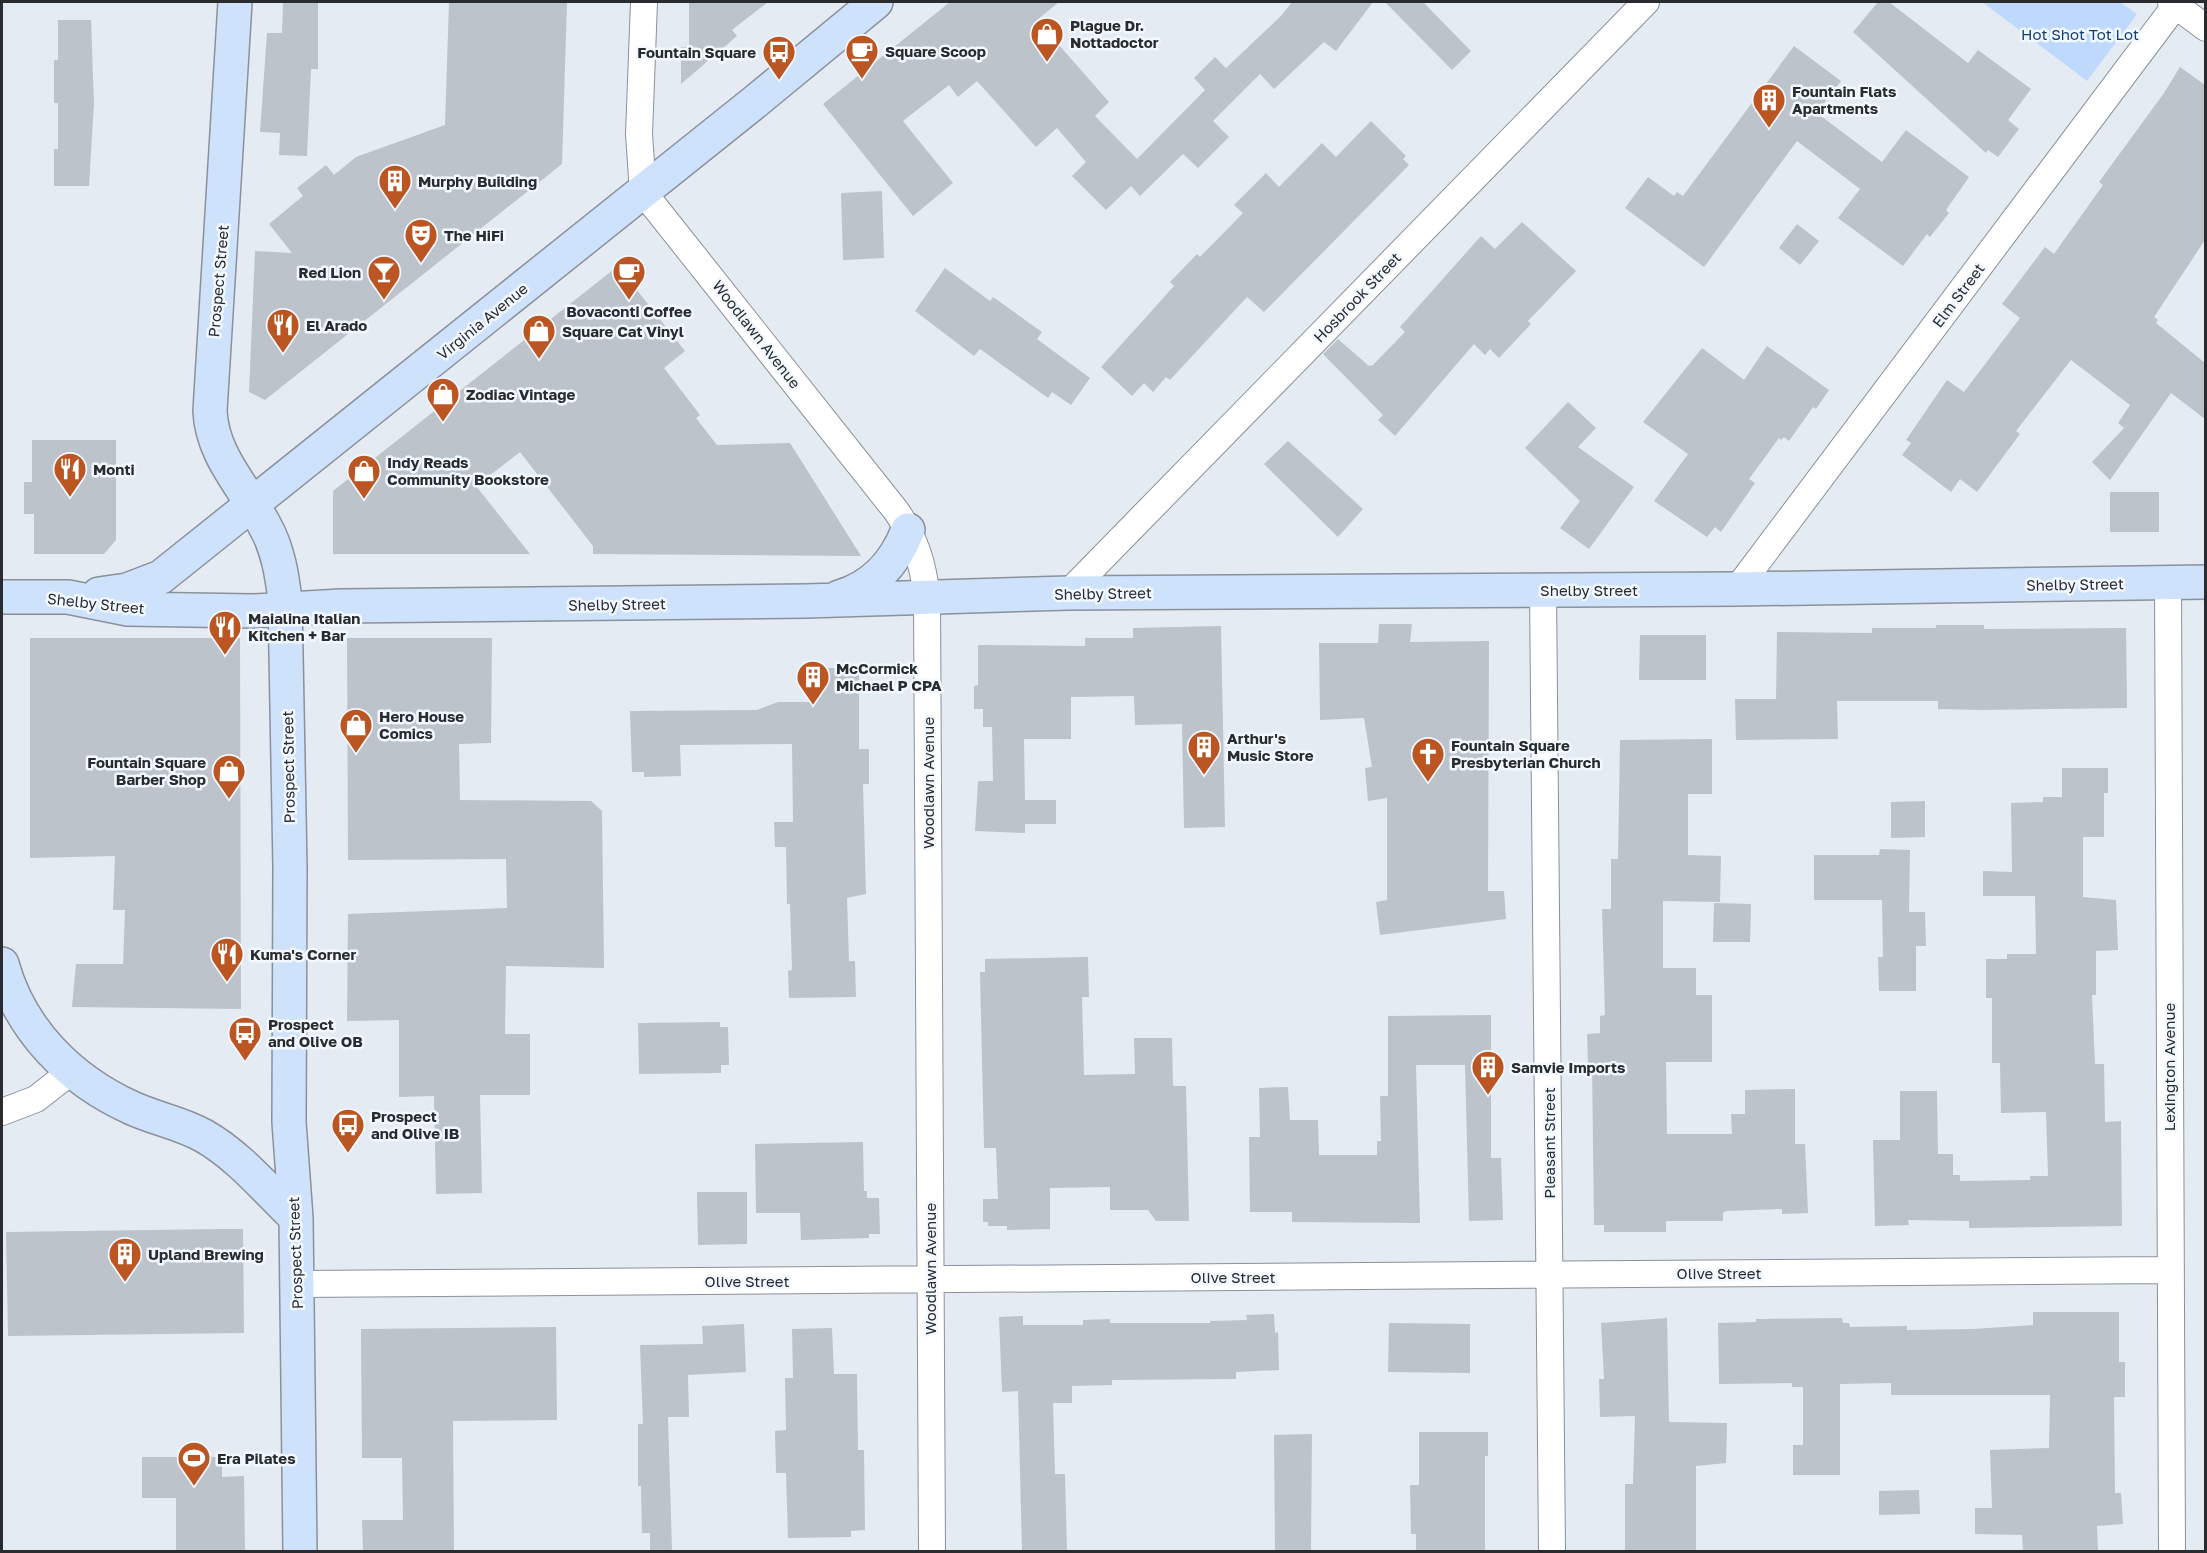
<svg xmlns="http://www.w3.org/2000/svg" width="2207" height="1553" font-family="'Golos Text',sans-serif">
  <style>
    .green { fill: #bed9fb }
    .building { fill: #bcc3cb }
    .lines { fill: none; stroke-linecap: round; stroke-linejoin: round }
    .street-casing { stroke: #8b9199; stroke-width: 28 }
    .secondary-casing { stroke: #8b9199; stroke-width: 36 }
    .street { stroke: #fff; stroke-width: 26 }
    .secondary { stroke: #cee2fc; stroke-width: 33 }
    .labels { text-anchor: middle; dominant-baseline: central; stroke-width: 5; stroke-linejoin: round; paint-order: stroke }
    .poi-label { font-size: 15px; font-weight: bold; fill: #292b2e; stroke: #f2f8ff; text-anchor: start }
    .park-label { font-size: 15px; fill: #123f73; stroke: #f2f8ff }
    .street-label { font-size: 15px; fill: #292b2e; stroke: #f2f8ff }
  </style>
  <rect width="100%" height="100%" fill="#e4ebf3"/>
  <path class="green" d="M1982,2H2120L2137,14L2087,81Z"/>
  <path class="building" d="M283,2H318V69H311L307,156L279,155L280,133L260,132L267,33H282Z
    M449,2H567L562,164L265,400L249,392L255,251L292,253L269,224L303,196L297,188L326,165L334,175L356,157L445,125Z
    M689,2H768L732,30L737,36L681,84V47H689Z
    M950,2H1059L1037,20L1109,102L1095,116L1137,159L1205,90L1194,78L1215,57L1226,68L1281,16L1292,2H1373L1336,51L1324,42L1274,89L1260,74L1213,121L1229,137L1198,168L1183,154L1140,196L1131,186L1106,210L1072,176L1086,162L1057,128L1036,147L977,81L958,97L949,85L903,121L953,183L913,216L823,104Z
    M1385,2H1423L1471,51L1452,70Z
    M1878,2H1889L1968,63L1978,50L2031,89L2008,120L2019,129L1998,157L1988,150L1986,153L1853,32Z
    M58,20H91L94,103L89,186H54V149H58V103H54V60H58Z
    M1794,46L1841,81L1817,113L1882,162L1906,130L1969,177L1946,210L1949,213L1930,237L1927,234L1903,266L1838,218L1860,189L1797,141L1704,267L1625,208L1648,177L1674,196L1677,192L1683,196Z
    M2180,67L2205,85V240L2154,317L2158,320L2156,323L2205,363V419L2171,393L2110,480L2092,462L2124,428L2118,423L2130,405L2071,360L2016,431L2020,434L1977,492L1960,479L1951,492L1902,455L1911,443L1906,440L1947,380L1964,392L2020,318L2002,304L2045,247L2054,254L2103,185L2099,182L2164,93Z
    M1371,121L1406,156L1403,159L1409,165L1264,312L1247,297L1170,380L1166,377L1153,392L1144,383L1132,396L1101,367L1174,286L1170,282L1197,254L1200,257L1243,213L1234,205L1266,173L1279,187L1322,143L1336,157Z
    M882,191L884,258L843,260L841,193Z
    M1522,222L1576,271L1528,321L1531,324L1499,358L1490,349L1485,355L1474,344L1395,436L1378,420L1383,415L1323,354L1338,339L1369,366L1373,365L1405,332L1400,327L1481,236L1495,249Z
    M1797,224L1819,241L1800,265L1779,248Z
    M618,266L685,351L664,368L700,415L696,418L717,445L790,443L861,556L593,554V546L520,452L476,486L530,554H333V491Z
    M945,268L990,301L993,297L1042,332L1037,339L1090,378L1071,405L1052,392L1048,398L980,349L974,356L915,311Z
    M1767,346L1829,390L1816,409L1813,407L1789,441L1784,437L1781,440L1779,438L1749,479L1755,483L1721,532L1715,527L1707,537L1654,501L1688,454L1643,422L1702,348L1744,380Z
    M1568,402L1596,428L1578,447L1634,487L1589,549L1560,528L1580,501L1525,448Z
    M32,440H116V540L104,554H34V514H24V482H32Z
    M1288,441L1363,509L1338,537L1264,464Z
    M2110,492H2159V532H2110Z
    M1379,624H1412L1410,642L1489,641L1488,891H1504L1506,919L1380,935L1376,902L1387,900V798L1368,801L1365,768L1372,767L1364,718L1320,720L1319,643H1378Z
    M1936,625H1984V629L2126,628L2127,708L1981,710L1938,709V701H1837L1838,739L1736,740L1735,699H1776L1777,632L1872,633V628H1936Z
    M1221,626L1225,827L1184,828L1182,724L1135,725L1134,696L1071,697V739H1024L1025,800H1056V824H1025V833L975,831L978,781H993L992,727H983V709H974V686L978,685V645L1085,646V638H1133V628Z
    M1640,635H1706V680H1639Z
    M30,638H240L241,1009L72,1007L76,964H123L125,910H113L115,856L30,858Z
    M347,638H492L491,743L459,744L460,800L591,801L602,811L604,968L506,966L505,1034H530V1095H480L482,1193L436,1194L434,1096L399,1097V1020L347,1021L348,914L507,908L506,859L348,860Z
    M815,668H859V749H869V784H863L866,894L847,898L849,961H855L856,997L789,998L788,971L792,970L790,904H787L786,847H775L774,822H793L792,744L680,745L681,776L644,777V772H632L630,711L757,710L778,702H815Z
    M1712,739V794H1688V855L1721,856L1720,902L1663,901V968H1696V995H1712V1062H1666L1667,1134H1732L1731,1114H1745V1090L1795,1089V1144H1805L1808,1213L1782,1214V1209L1726,1211L1723,1213V1221H1666V1232H1604V1225H1594L1592,1064H1588L1587,1034L1600,1033V1016L1605,1015L1602,909H1611V859H1618L1620,740Z
    M2062,768H2108V793H2104V837H2083V897L2116,900L2118,950L2096,951V995H2092L2095,1064H2104L2105,1122L2121,1121L2122,1226L1969,1228V1221L1908,1220L1909,1225L1875,1226L1873,1140H1900V1091H1937L1938,1154H1953V1175H1960V1181L2030,1180V1176H2048L2046,1112L2001,1113L2000,1063H1992V998H1986V959H2007V954H2036L2035,896H1983V871L2012,872L2011,803L2043,802V797H2062Z
    M1925,801V837L1891,838V802Z
    M1880,849L1910,850L1909,912H1925L1926,946H1916V991H1879L1878,957H1883L1882,900H1814V855H1879Z
    M1714,903L1751,904L1750,942H1713Z
    M1088,957L1089,997H1082L1084,1075L1135,1074L1134,1038H1172L1173,1086H1186L1189,1221H1156L1148,1210H1110V1187L1050,1188V1229L1007,1230V1226H988V1222H983V1199H998L996,1148H984L980,972H985V959Z
    M1491,1015V1158H1501L1503,1220L1469,1221L1465,1065H1416L1420,1223L1292,1222V1212H1250L1249,1137H1260L1259,1088L1288,1087L1290,1120H1318L1319,1155H1377V1141H1381L1380,1096H1388V1016Z
    M720,1022V1027H728L729,1065H721V1073L639,1074L638,1023Z
    M863,1142L864,1191H867V1198H879L880,1234H869V1238L801,1240L800,1213H756L755,1144Z
    M697,1192H747V1244L698,1245Z
    M223,1229H243L244,1333L8,1336L6,1232Z
    M2033,1312H2119V1362H2125V1397H2114L2115,1493H2121L2123,1524L2097,1526L2098,1551H2023L2022,1535L1975,1534V1508H1992L1990,1450L2049,1448L2050,1395H1891V1383L1840,1384V1475H1793V1445H1803V1387H1792V1383L1719,1384L1718,1323L1756,1322V1319L1842,1318L1843,1323H1849L1850,1327L1907,1326V1330L1973,1329L2033,1325Z
    M1274,1314L1275,1333L1278,1332L1279,1370L1236,1372V1379L1112,1380V1385L1072,1386V1403H1053L1055,1474H1065L1067,1551H1022L1018,1391L1002,1392L999,1317L1023,1316V1325H1083V1320L1110,1319V1323H1210V1321L1247,1320L1246,1315Z
    M1667,1318L1669,1422L1727,1423L1726,1463L1696,1466V1551H1625V1484H1633L1635,1416L1600,1417L1599,1379H1604L1601,1323Z
    M1389,1323L1470,1324V1373L1388,1372Z
    M744,1324L746,1372L688,1375L689,1417H668L672,1551H650V1533H642L641,1486H638V1424H643L640,1345L703,1344L702,1326Z
    M556,1327L557,1420L453,1421L454,1551H363L362,1520H403L402,1458H362L361,1329Z
    M832,1328L834,1374H857L858,1450H864L865,1530L851,1531V1537L788,1538L786,1473H776L775,1431L786,1430L785,1378H793L792,1329Z
    M1419,1432H1488V1456H1485V1551H1416V1534H1411L1410,1485H1419Z
    M1312,1434L1311,1551H1275L1274,1435Z
    M142,1457H222V1477L244,1476L245,1551H176V1498H142Z
    M1919,1490L1920,1514L1879,1515V1491Z"/>
  <g class="lines">
    <g class="street-casing">
      <path id="street" d="M644,2L639,134L643,192L897,512C916,541 923,563 927,598L932,1552
        M2171,2L2206,28
        M2168,582L2172,1552
        M1737,589L2178,2
        M1543,590L1552,1552
        M1068,593L1646,2
        M2,1112L36,1099L73,1070
        M297,1284L2170,1270"/>
    </g>
    <g class="secondary-casing">
      <path id="secondary" d="M235,2L210,411C212,457 246,488 266,528C278,550 282,575 285,600L290,867L289,1122L296,1218L300,1552
        M99,594L127,590L161,577L756,101L876,2
        M2,597H68L128,609L253,611L341,606L806,601L1068,593L1737,589L2206,582
        M839,597C874,587 895,563 908,530
        M2,964C20,1030 70,1080 132,1108C156,1119 181,1123 204,1136C239,1156 267,1190 296,1218"/>
    </g>
    <use href="#street" class="street"/>
    <use href="#secondary" class="secondary"/>
  </g>
  <defs>
    <g id="shop-pin" transform="scale(1.725)"><path d="M0 17L-7.5 6A9.5 9.5 0 1 1 7.5 6Z" fill="#bb5623" stroke="#f2f8ff"/><path d="M-5-2.5h2.3a2.7 3.5 0 0 1 5.4 0H5L5.5 6h-11ZM-1.5-2.5h3a1.5 2.3 0 0 0-3 0Z" fill="#fff"/></g>
    <g id="cafe-pin" transform="scale(1.725)"><path d="M0 17L-7.5 6A9.5 9.5 0 1 1 7.5 6Z" fill="#bb5623" stroke="#f2f8ff"/><path d="M-5.5-4.5H6V0H3Q3 3.5 0 3.5H-2.5Q-5.5 3.5-5.5 0ZM3-3.2v2h1.7v-2ZM-6 4.5H4V6H-6Z" fill="#fff"/></g>
    <g id="bus-pin" transform="scale(1.725)"><path d="M0 17L-7.5 6A9.5 9.5 0 1 1 7.5 6Z" fill="#bb5623" stroke="#f2f8ff"/><path d="M-5-6H5V4H4V6H2V4H-2V6H-4V4H-5ZM-3.5-4V0h7V-4ZM-3.5 1.2v1.5H-2V1.2ZM2 1.2v1.5H3.5V1.2Z" fill="#fff"/></g>
    <g id="building-pin" transform="scale(1.725)"><path d="M0 17L-7.5 6A9.5 9.5 0 1 1 7.5 6Z" fill="#bb5623" stroke="#f2f8ff"/><path d="M-4-6H4V6H1V3H-1V6H-4ZM-2.5-4.3h1.7v1.8h-1.7ZM.8-4.3h1.7v1.8H.8ZM-2.5-1h1.7V.8h-1.7ZM.8-1h1.7V.8H.8Z" fill="#fff"/></g>
    <g id="theatre-pin" transform="scale(1.725)"><path d="M0 17L-7.5 6A9.5 9.5 0 1 1 7.5 6Z" fill="#bb5623" stroke="#f2f8ff"/><path d="M-5-5.5Q0-4 5-5.5V0Q5 5 0 6Q-5 5-5 0ZM-3.3-2.5H-1v1.5H-3.3ZM1-2.5H3.3v1.5H1ZM-2.8 1Q0 5.5 2.8 1Z" fill="#fff"/></g>
    <g id="bar-pin" transform="scale(1.725)"><path d="M0 17L-7.5 6A9.5 9.5 0 1 1 7.5 6Z" fill="#bb5623" stroke="#f2f8ff"/><path d="M-6-5H6L.8 .8V4.5H3.5V6h-7V4.5H-.8V.8Z" fill="#fff"/></g>
    <g id="restaurant-pin" transform="scale(1.725)"><path d="M0 17L-7.5 6A9.5 9.5 0 1 1 7.5 6Z" fill="#bb5623" stroke="#f2f8ff"/><path d="M-5-6h1v4h1v-4h1v4h1v-4h1v5L-1.5 .5V6h-2V.5L-5-1ZM5-6V6H3V1.5H1.5Q1.5-4 5-6Z" fill="#fff"/></g>
    <g id="church-pin" transform="scale(1.725)"><path d="M0 17L-7.5 6A9.5 9.5 0 1 1 7.5 6Z" fill="#bb5623" stroke="#f2f8ff"/><path d="M-1.2-6h2.4v3.5h3.3v2.4h-3.3V6h-2.4V-.1h-3.3v-2.4h3.3Z" fill="#fff"/></g>
    <g id="stadium-pin" transform="scale(1.725)"><path d="M0 17L-7.5 6A9.5 9.5 0 1 1 7.5 6Z" fill="#bb5623" stroke="#f2f8ff"/><path d="M0-5a6.5 5 0 1 0 0 10a6.5 5 0 1 0 0-10ZM-3.5-1.8h7v3.6h-7Z" fill="#fff"/></g>
  </defs>
  <g fill-rule="evenodd">
    <use href="#shop-pin" x="1047" y="34"/>
    <use href="#cafe-pin" x="862" y="51"/>
    <use href="#bus-pin" x="779" y="52"/>
    <use href="#building-pin" x="1769" y="100"/>
    <use href="#building-pin" x="395" y="181"/>
    <use href="#theatre-pin" x="421" y="235"/>
    <use href="#bar-pin" x="384" y="272"/>
    <use href="#cafe-pin" x="629" y="272"/>
    <use href="#restaurant-pin" x="283" y="325"/>
    <use href="#shop-pin" x="539" y="331"/>
    <use href="#shop-pin" x="443" y="394"/>
    <use href="#restaurant-pin" x="70" y="469"/>
    <use href="#shop-pin" x="364" y="471"/>
    <use href="#restaurant-pin" x="225" y="627"/>
    <use href="#building-pin" x="813" y="677"/>
    <use href="#shop-pin" x="356" y="725"/>
    <use href="#building-pin" x="1204" y="747"/>
    <use href="#church-pin" x="1428" y="754"/>
    <use href="#shop-pin" x="229" y="771"/>
    <use href="#restaurant-pin" x="227" y="954"/>
    <use href="#bus-pin" x="245" y="1033"/>
    <use href="#building-pin" x="1488" y="1067"/>
    <use href="#bus-pin" x="348" y="1125"/>
    <use href="#building-pin" x="125" y="1254"/>
    <use href="#stadium-pin" x="194" y="1458"/>
  </g>
  <g class="labels">
    <g class="poi-label">
      <text x="1070" y="25">Plague Dr.<tspan x="1070" dy="17">Nottadoctor</tspan></text>
      <text x="885" y="51">Square Scoop</text>
      <text x="756" y="52" text-anchor="end">Fountain Square</text>
      <text x="1792" y="91">Fountain Flats<tspan x="1792" dy="17">Apartments</tspan></text>
      <text x="418" y="181">Murphy Building</text>
      <text x="444" y="235">The HiFi</text>
      <text x="361" y="272" text-anchor="end">Red Lion</text>
      <text x="629" y="311" text-anchor="middle">Bovaconti Coffee</text>
      <text x="306" y="325">El Arado</text>
      <text x="562" y="331">Square Cat Vinyl</text>
      <text x="466" y="394">Zodiac Vintage</text>
      <text x="387" y="462">Indy Reads<tspan x="387" dy="17">Community Bookstore</tspan></text>
      <text x="93" y="469">Monti</text>
      <text x="248" y="618">Maialina Italian<tspan x="248" dy="17">Kitchen + Bar</tspan></text>
      <text x="836" y="668">McCormick<tspan x="836" dy="17">Michael P CPA</tspan></text>
      <text x="379" y="716">Hero House<tspan x="379" dy="17">Comics</tspan></text>
      <text x="1227" y="738">Arthur's<tspan x="1227" dy="17">Music Store</tspan></text>
      <text x="1451" y="745">Fountain Square<tspan x="1451" dy="17">Presbyterian Church</tspan></text>
      <text x="206" y="762" text-anchor="end">Fountain Square<tspan x="206" dy="17">Barber Shop</tspan></text>
      <text x="250" y="954">Kuma's Corner</text>
      <text x="268" y="1024">Prospect<tspan x="268" dy="17">and Olive OB</tspan></text>
      <text x="1511" y="1067">Samvie Imports</text>
      <text x="371" y="1116">Prospect<tspan x="371" dy="17">and Olive IB</tspan></text>
      <text x="148" y="1254">Upland Brewing</text>
      <text x="217" y="1458">Era Pilates</text>
    </g>
    <g class="park-label">
      <text x="2080" y="34">Hot Shot Tot Lot</text>
    </g>
    <g class="street-label">
      <text transform="translate(218 281) rotate(-85)">Prospect Street</text>
      <text transform="translate(1958 295) rotate(-53)">Elm Street</text>
      <text transform="translate(1357 297) rotate(-46)">Hosbrook Street</text>
      <text transform="translate(482 321) rotate(-39)">Virginia Avenue</text>
      <text transform="translate(757 334) rotate(52)">Woodlawn Avenue</text>
      <text transform="translate(2075 584) rotate(-1)">Shelby Street</text>
      <text x="1589" y="590">Shelby Street</text>
      <text transform="translate(1103 593) rotate(-1)">Shelby Street</text>
      <text transform="translate(96 603) rotate(6)">Shelby Street</text>
      <text transform="translate(617 604) rotate(-1)">Shelby Street</text>
      <text transform="translate(288 767) rotate(-91)">Prospect Street</text>
      <text transform="translate(928 783) rotate(-90)">Woodlawn Avenue</text>
      <text transform="translate(2169 1067) rotate(-90)">Lexington Avenue</text>
      <text transform="translate(1549 1143) rotate(-90)">Pleasant Street</text>
      <text transform="translate(295 1253) rotate(-92)">Prospect Street</text>
      <text transform="translate(930 1269) rotate(-90)">Woodlawn Avenue</text>
      <text x="1719" y="1273">Olive Street</text>
      <text x="1233" y="1277">Olive Street</text>
      <text x="747" y="1281">Olive Street</text>
    </g>
  </g>
  <rect width="2207" height="1553" fill="none" stroke="#292b2e" stroke-width="6"/>
</svg>
